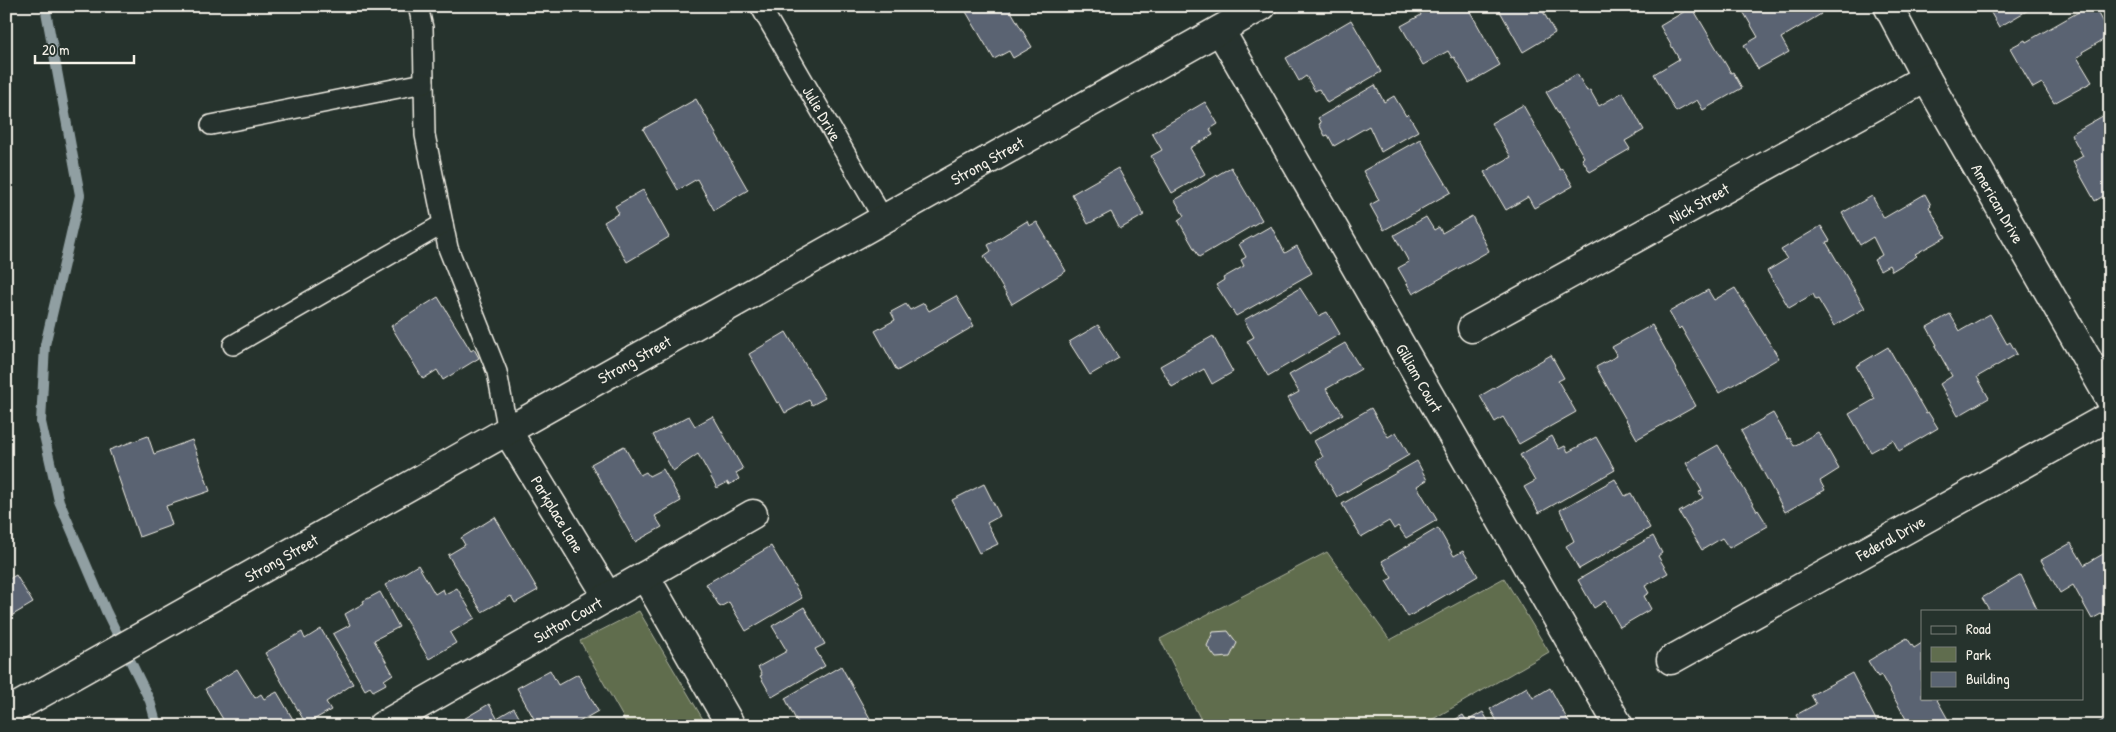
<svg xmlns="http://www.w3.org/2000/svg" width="2116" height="732" font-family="'Patrick Hand',sans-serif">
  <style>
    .green { fill: #606d4e; stroke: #aaaf9b }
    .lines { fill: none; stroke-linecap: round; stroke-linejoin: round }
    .stream { stroke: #909fa2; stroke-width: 10 }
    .building { fill: #5a6472; stroke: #f4f1e8 }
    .service-casing { stroke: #f4f1e8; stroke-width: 22 }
    .minor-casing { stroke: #f4f1e8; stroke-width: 31 }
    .tertiary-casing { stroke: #f4f1e8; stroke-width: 31 }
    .service { stroke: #26332d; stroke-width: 19 }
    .minor { stroke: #26332d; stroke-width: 28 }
    .tertiary { stroke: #26332d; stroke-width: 28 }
    .labels { text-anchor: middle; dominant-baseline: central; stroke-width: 5; stroke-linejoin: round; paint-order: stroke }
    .street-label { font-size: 16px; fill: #f4f1e8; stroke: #26332d }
  </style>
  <rect width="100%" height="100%" fill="#26332d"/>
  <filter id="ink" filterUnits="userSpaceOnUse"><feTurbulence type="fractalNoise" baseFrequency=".02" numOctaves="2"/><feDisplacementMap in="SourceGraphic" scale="10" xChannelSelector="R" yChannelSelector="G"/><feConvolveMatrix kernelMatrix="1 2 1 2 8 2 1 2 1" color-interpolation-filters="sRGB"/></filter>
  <g filter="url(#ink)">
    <path class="green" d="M1327,552L1390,640L1504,578L1549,652L1421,726H1204L1160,639Z
      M639,611L707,726H628L580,641Z"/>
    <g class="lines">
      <path class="stream" d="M45,6L80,195L45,345L41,422L59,501L106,611L150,701L157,726"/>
    </g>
    <path class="building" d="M971,6H1008L1032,47L1013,58L1009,51L994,59L965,10Z
      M1467,6L1500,65L1469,83L1454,57L1452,58L1448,51L1423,65L1401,26L1421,15L1417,6Z
      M1497,6H1540L1555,33L1523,52Z
      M1743,6H1816L1821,14L1781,38L1789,52L1758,69L1744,45L1758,37L1741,8Z
      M1987,6H2035L1999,27Z
      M2089,6H2094L2110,36L2082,52L2083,54L2077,57L2092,82L2054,103L2042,83L2033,88L2010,48L2025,40L2026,42Z
      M1692,7L1731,73L1733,72L1742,88L1703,110L1697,100L1676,112L1654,74L1679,59L1660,26Z
      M1351,20L1381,72L1327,103L1319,89L1315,91L1306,76L1299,81L1286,58Z
      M1577,74L1587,91L1590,90L1599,106L1623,92L1644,130L1625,141L1630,149L1590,172L1582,159L1584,157L1546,92Z
      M1375,85L1384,102L1394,96L1406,116L1408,114L1418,131L1381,152L1369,126L1334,146L1328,135L1325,136L1319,124L1321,123L1318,118Z
      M696,99L748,190L714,210L697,179L678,190L643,129Z
      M1205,102L1218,124L1210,129L1213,135L1190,148L1205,174L1172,193L1151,156L1162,150L1152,133Z
      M1523,105L1560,170L1563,169L1573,186L1534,208L1528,197L1506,210L1484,172L1511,157L1491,123Z
      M2108,113L2110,192L2095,201L2073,162L2083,156L2071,134Z
      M1420,139L1451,192L1384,230L1370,205L1379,200L1363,171Z
      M1231,167L1262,220L1199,257L1178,220L1184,216L1175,200Z
      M1118,168L1144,215L1120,229L1111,212L1088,224L1072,194Z
      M643,190L669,237L627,262L604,222L619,213L615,206Z
      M1925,194L1931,205L1929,207L1946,237L1915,254L1917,256L1892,271L1889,265L1880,270L1874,260L1882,255L1873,237L1860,245L1842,213L1872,196L1884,218Z
      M1472,216L1489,251L1413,294L1398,268L1409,262L1394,235L1426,217L1434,230L1439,227L1442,233Z
      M1027,221L1029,226L1037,222L1066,271L1012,304L984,256L991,251L988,245Z
      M1271,226L1285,253L1297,246L1312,273L1236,316L1216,285L1224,280L1223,278L1244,266L1241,260L1246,257L1239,244Z
      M1821,226L1830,241L1826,242L1865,308L1834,326L1818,299L1816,300L1813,294L1789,308L1767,271L1787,259L1781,250Z
      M1300,288L1318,316L1327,312L1340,334L1268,376L1247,341L1254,337L1244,320Z
      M1735,288L1779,358L1719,393L1681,327L1679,329L1669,312L1708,290L1714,300Z
      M956,296L974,326L897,371L875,331L895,320L891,312L906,304L910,310L924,303L929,311Z
      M438,297L471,351L474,349L479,358L443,380L437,370L423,379L391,326Z
      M1950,314L1960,331L1990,314L2007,344L2010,342L2017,354L1977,377L1989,398L1958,416L1940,384L1952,376L1935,346L1937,345L1927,327Z
      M1098,325L1119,358L1090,375L1069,342Z
      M1652,325L1696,406L1637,439L1596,367L1617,356L1612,347Z
      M786,332L825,398L812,405L809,400L785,413L779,402L777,403L749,354Z
      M1213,336L1233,372L1212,384L1204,369L1172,387L1160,366Z
      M1345,343L1361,369L1326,389L1343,414L1308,434L1288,398L1299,392L1289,375Z
      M1888,347L1926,413L1928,412L1938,428L1899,451L1893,440L1871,452L1849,414L1875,399L1856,366Z
      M1551,355L1564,378L1558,381L1576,412L1519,444L1503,417L1495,422L1480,396Z
      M1371,408L1388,437L1396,432L1409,455L1337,497L1316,461L1323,457L1314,441Z
      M1773,413L1788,439L1790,438L1794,446L1818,432L1839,469L1820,481L1825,490L1785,512L1741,431Z
      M689,416L695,426L713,416L743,469L736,473L739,479L729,485L728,482L717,488L698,454L673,471L653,435Z
      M148,436L154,454L192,440L210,491L166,506L172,525L139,537L109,450Z
      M1552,436L1559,449L1565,446L1568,452L1596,437L1615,470L1539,513L1524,487L1535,481L1520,455Z
      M1718,445L1757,511L1758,510L1768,526L1729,548L1722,538L1702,550L1679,512L1703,498L1699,492L1702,491L1686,463Z
      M624,446L640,475L646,472L649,476L663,469L681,501L655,516L662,527L635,542L591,464Z
      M1417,461L1427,480L1417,486L1437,520L1406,538L1398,526L1394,529L1389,521L1361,537L1342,504Z
      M1615,479L1625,496L1631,493L1650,528L1579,569L1566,546L1574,541L1560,510Z
      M984,484L1000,516L987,523L998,544L979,553L952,500Z
      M495,517L538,590L515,603L511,596L482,612L448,555L465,545L461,538Z
      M1438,528L1454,556L1463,551L1478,576L1408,617L1386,581L1392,578L1382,561Z
      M1653,536L1662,553L1658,556L1668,573L1645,586L1649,593L1644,596L1651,609L1620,627L1605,601L1594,608L1578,580Z
      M2071,543L2084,565L2110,550V609L2092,619L2073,585L2060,593L2041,560Z
      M771,546L802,598L746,631L729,602L720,607L706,584Z
      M418,565L435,594L443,589L445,594L457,588L475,618L450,633L456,643L429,659L385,585Z
      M6,574L9,579L16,575L33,603L6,619Z
      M2021,575L2038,611H1990L1982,598Z
      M380,592L399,627L374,640L393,674L384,680L386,684L373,691L370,687L365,690L333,634L350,625L345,614L364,603L363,601Z
      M804,607L825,644L815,649L825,666L772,697L760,676L762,675L758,667L787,651L772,626Z
      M321,629L353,684L326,702L331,710L306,724L265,653L302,632L305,639Z
      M1228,631L1237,643L1230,657L1216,658L1207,646L1213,632Z
      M1907,638L1914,648L1922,643V698H1936L1950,723L1946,726H1910L1881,675L1878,677L1868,661Z
      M841,666L871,720L860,726H799L785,698Z
      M237,669L255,698L261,694L264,699L277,692L294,721L286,726H227L205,689Z
      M550,670L558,685L578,674L598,711L572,726H538L517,688Z
      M1852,673L1879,726H1802L1796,715L1816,704L1811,695Z
      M1527,687L1533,698L1550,688L1571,726H1500L1490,709Z
      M489,704L497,718L514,708L524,726H458L457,723Z
      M1483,712L1491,726H1444L1463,715L1467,721Z
      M2110,716V726H2093Z"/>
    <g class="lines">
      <g class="service-casing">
        <g id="service">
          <path d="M418,6L423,28L425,135L448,248L497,372L508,432"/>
          <path id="s1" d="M760,6L884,220"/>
          <path d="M211,125L424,83"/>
          <path d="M233,345L443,224"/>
        </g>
      </g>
      <g class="minor-casing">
        <g id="minor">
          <path id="s2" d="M1888,6L1926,78L2110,399"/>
          <path id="s3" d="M1220,30L1619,726"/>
          <path id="s4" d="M1472,328L1926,78"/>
          <path id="s5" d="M508,432L608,597"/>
          <path d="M645,576L731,726"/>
          <path id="s6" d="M1671,660L2110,416"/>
          <path id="s7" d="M382,726L753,514"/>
        </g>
      </g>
      <g class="tertiary-casing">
        <g id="tertiary">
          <path id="s8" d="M6,713L1262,6"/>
        </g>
      </g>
      <use href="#service" class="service"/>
      <use href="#minor" class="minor"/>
      <use href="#tertiary" class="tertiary"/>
    </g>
  </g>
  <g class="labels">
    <g class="street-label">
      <text stroke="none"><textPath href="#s1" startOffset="124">Julie Drive</textPath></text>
      <text stroke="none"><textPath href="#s8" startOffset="1126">Strong Street</textPath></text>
      <text stroke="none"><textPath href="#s4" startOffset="259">Nick Street</textPath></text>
      <text stroke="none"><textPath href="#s2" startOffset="226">American Drive</textPath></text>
      <text stroke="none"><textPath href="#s8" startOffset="721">Strong Street</textPath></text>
      <text stroke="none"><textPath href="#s3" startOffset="401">Gilliam Court</textPath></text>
      <text stroke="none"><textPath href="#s5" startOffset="96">Parkplace Lane</textPath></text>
      <text stroke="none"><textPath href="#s6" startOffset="251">Federal Drive</textPath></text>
      <text stroke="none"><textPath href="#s8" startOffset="316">Strong Street</textPath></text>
      <text stroke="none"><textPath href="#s7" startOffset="214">Sutton Court</textPath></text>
    </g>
  </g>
  <rect width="2116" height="732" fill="none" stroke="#26332d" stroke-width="25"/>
  <rect x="12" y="12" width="2091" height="707" fill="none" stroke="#f4f1e8" stroke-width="2" filter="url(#ink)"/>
  <rect x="1921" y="610" width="162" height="90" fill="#26332d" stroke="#787f78"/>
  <rect x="1931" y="626" width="25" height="8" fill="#26332d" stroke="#787f78"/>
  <text x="1966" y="634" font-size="15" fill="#f4f1e8">Road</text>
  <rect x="1931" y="647" width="25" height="15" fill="#606d4e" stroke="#787f78"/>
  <text x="1966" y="660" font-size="15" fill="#f4f1e8">Park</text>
  <rect x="1931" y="672" width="25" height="15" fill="#5a6472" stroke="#787f78"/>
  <text x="1966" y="684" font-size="15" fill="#f4f1e8">Building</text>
  <path d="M35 55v8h99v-8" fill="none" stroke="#f4f1e8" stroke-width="2.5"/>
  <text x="42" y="55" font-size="15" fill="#f4f1e8" stroke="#26332d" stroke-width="4" paint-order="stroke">20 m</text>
</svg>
